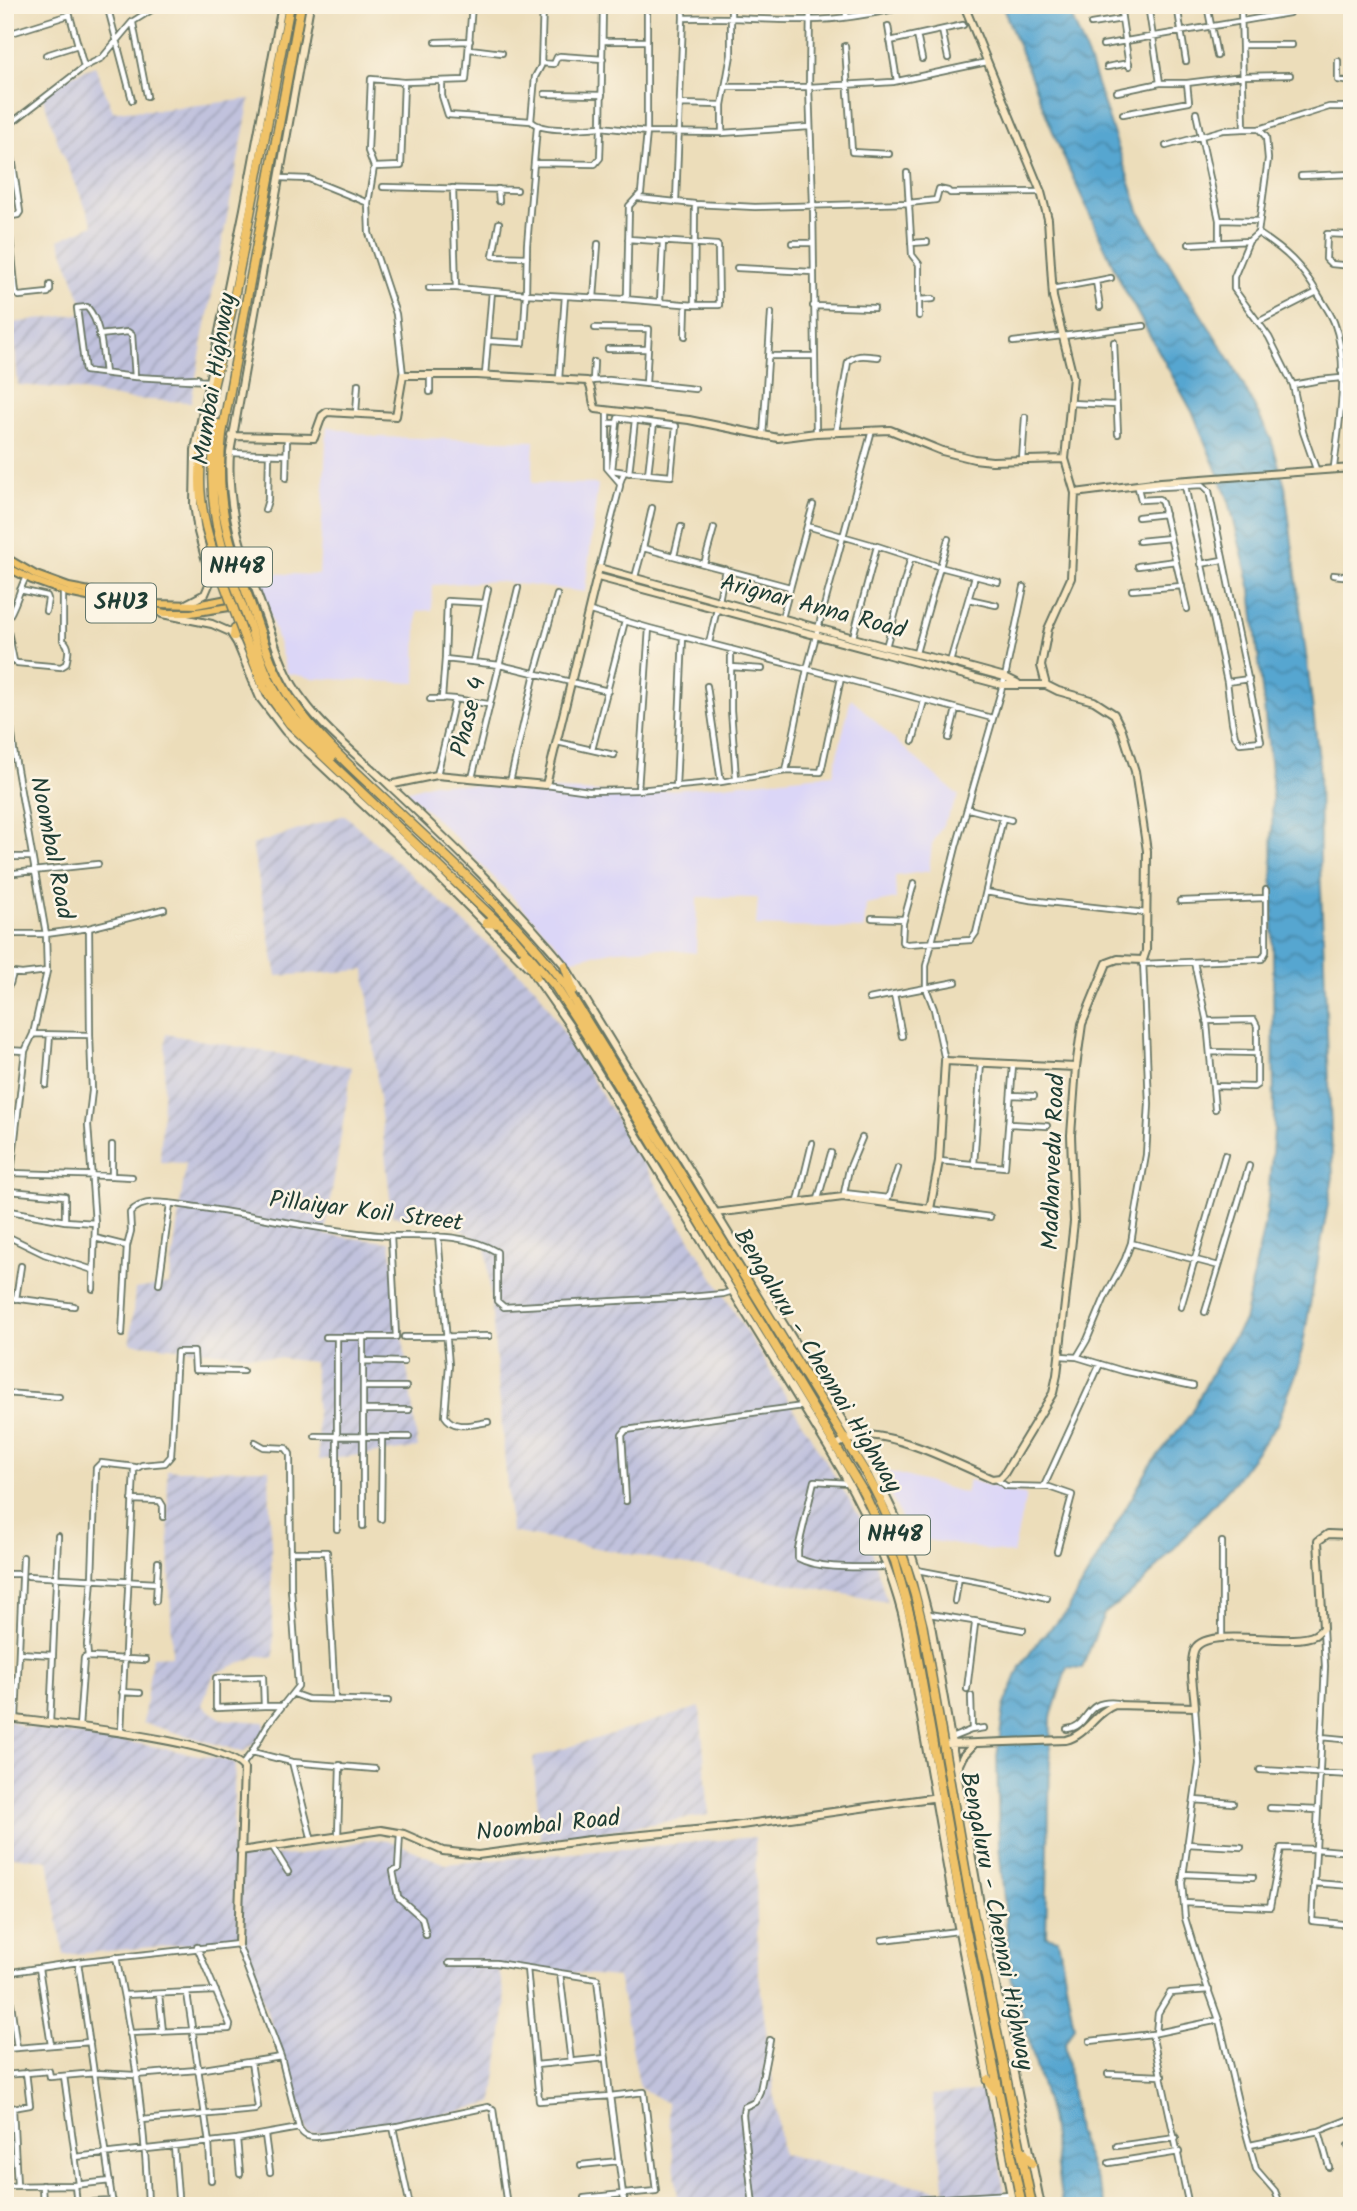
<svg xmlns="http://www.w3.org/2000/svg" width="1357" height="2211" font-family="Kalam,sans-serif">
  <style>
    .built { fill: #dbd6f7 }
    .industrial { fill: url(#industrial-furrows) }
    .water { fill: url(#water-waves); stroke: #3a7282; stroke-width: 2 }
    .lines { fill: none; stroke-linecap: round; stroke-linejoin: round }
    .street-casing { stroke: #677563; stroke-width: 8 }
    .secondary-casing { stroke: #677563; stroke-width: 10 }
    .primary-casing { stroke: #677563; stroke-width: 10 }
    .highway-casing { stroke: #677563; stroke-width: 11 }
    .street { stroke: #fff; stroke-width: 4.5 }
    .secondary { stroke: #f9e7c3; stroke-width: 6 }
    .primary { stroke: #f0c369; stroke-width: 6 }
    .highway { stroke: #f0c369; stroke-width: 8 }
    .highway-bridge-casing { stroke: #677563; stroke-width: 11; stroke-linecap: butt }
    .highway-bridge { stroke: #f0c369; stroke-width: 8 }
    .labels { text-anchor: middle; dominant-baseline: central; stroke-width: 5; stroke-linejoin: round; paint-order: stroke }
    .shield { fill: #fcf5e5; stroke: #617469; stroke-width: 2 }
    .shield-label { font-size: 23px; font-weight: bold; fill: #1f3d34 }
    .street-label { font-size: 24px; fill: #1f3d34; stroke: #fcf5e5 }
  </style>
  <defs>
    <pattern id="industrial-furrows" width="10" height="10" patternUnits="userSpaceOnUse" patternTransform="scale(1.75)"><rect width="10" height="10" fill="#c1c2dd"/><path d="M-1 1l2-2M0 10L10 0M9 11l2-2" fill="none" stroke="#9c9fb4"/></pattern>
    <pattern id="water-waves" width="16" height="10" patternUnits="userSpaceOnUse" patternTransform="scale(1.75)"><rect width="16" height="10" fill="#56a6d0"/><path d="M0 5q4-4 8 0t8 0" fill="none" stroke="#4788aa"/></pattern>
  </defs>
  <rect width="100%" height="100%" fill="#fcf5e5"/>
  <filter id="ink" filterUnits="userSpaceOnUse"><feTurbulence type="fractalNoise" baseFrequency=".0143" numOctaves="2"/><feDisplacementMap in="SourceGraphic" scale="14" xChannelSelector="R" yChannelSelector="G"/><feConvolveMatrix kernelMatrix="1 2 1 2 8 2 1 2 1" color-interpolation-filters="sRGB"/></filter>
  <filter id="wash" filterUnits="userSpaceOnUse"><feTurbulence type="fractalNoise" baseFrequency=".00686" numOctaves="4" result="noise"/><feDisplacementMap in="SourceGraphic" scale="28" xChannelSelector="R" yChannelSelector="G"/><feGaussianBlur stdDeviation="1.57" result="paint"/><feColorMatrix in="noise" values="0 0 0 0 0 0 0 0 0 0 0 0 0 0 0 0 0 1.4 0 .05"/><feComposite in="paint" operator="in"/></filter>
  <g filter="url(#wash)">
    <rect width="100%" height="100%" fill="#ecddba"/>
    <path class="built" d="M327,426L375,437L534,441L532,483L598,484L585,592L495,581L433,585L432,610L417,611L416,683L311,678L287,673L258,573L319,575Z
      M851,698L899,744L959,796L932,844L929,871L895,876L896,899L866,905L864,929L756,926L758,898L697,897L696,953L657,948L617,950L568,960L560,947L452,834L406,791L433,783L632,794L833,774Z
      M880,1469L965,1493L969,1480L1026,1495L1013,1554L909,1537Z"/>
    <path class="industrial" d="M95,66L113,111L156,110L250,99L191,402L128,399L70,389L18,385L13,323L86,313L59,240L93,225L57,140L42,95L67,77Z
      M345,815L537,989L864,1524L887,1602L511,1532L486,1245L446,1221L392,1216L365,970L277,976L252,845Z
      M166,1034L352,1067L325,1235L390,1242L418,1448L319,1460L314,1362L130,1343L135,1289L169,1284L186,1163L160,1162Z
      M269,1469L274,1657L257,1656L214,1674L202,1705L221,1719L264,1722L266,1734L243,1752L143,1723L152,1657L172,1656L167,1470Z
      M700,1707L709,1815L541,1841L533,1758Z
      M5,1718L24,1727L141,1744L235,1762L232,1857L300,1855L371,1839L394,1842L445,1864L755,1837L758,1967L782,2154L945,2192L932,2095L987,2091L1007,2206H679L667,2103L640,2088L618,1977L498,1966L506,2004L493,2103L427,2118L308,2134L242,1939L64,1955L48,1861L8,1855L11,1805H5Z"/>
    <path class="water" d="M1002,5H1067L1088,57L1140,213L1182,285L1232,363L1271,439L1285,486L1319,759L1320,865L1333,1177L1299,1366L1277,1424L1233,1483L1140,1586L1104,1614L1082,1668L1067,1667L1051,1717L1046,1936L1058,1939L1074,2026L1065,2043L1077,2131L1106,2206L1062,2205L1050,2116L1011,1976L999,1845L997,1757L1004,1707L1020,1667L1041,1638L1066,1613L1151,1464L1190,1415L1215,1367L1244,1321L1267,1211L1274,1129L1272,780L1251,590L1229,501L1194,415L1122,285L1060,149Z"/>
  </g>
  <g filter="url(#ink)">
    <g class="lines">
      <g class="street-casing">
        <path id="street" d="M67,5L84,67
          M107,5L132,100
          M647,5V132L722,133L809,127
          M683,5V18C725,17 767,20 809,20C843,20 878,13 912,5
          M810,5L809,87L813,204L816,433
          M846,5V17
          M1120,5L1129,66
          M1148,5L1160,83
          M1177,5L1186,61
          M1207,5L1217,56
          M1241,5L1244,129H1259L1329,107H1352
          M5,12L11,5
          M133,23L147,96
          M1091,24L1122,19
          M888,26L897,81
          M942,30L948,58
          M5,35L69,15
          M917,35L922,59
          M603,41H647
          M890,41L963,25
          M436,42L470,41
          M1103,45L1289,13
          M1242,45H1292
          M845,46L852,152L889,154
          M470,49L502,53
          M46,55L78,45
          M1338,61V80L1352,82
          M541,63L554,64L557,57L560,56L603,59
          M1107,67L1129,63
          M442,82V96L448,115L531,121L535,77L541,66L543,5
          M725,87H809L893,82L987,62
          M1117,92L1160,83H1187L1243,76L1290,75
          M545,94L602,95
          M679,104L722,105
          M5,109L20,212L18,215L5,217
          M1196,113L1219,220V241
          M1123,114L1189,102L1187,83
          M531,121C544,134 582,128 601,127L603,5
          M537,127L527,245L526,294L565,296
          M5,128L84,67L102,58L132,22L156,7L166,5
          M1259,129L1266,137L1268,159L1258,233C1286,251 1301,265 1318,294C1323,303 1330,312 1334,322C1350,364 1339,424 1334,467
          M722,133V105L731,55V5
          M1166,146L1223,130L1244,129
          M535,163L595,164L600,158L601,127L647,132L641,193L629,206L627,295L622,299L565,296L559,379
          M374,167L368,151L371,79L404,82
          M907,173L912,255L919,264V316
          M1301,176L1352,174
          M280,178L309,179L368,203L374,167L401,166L404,82L466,80L472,5
          M383,187L517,190
          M453,188L456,288
          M498,189L499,201
          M676,202L683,18
          M368,203L369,233L396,314L403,375
          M695,204L755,207L909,203L936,200L939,189L948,191L950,193L1040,192
          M1219,220L1259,221
          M499,223L493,256L527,257
          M1258,233L1249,241L1234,277V289L1269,337L1293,385L1303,432L1316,469
          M1352,235L1327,234L1326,259L1331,264L1352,266
          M5,236L10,237L16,294L19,296L48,293L50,290V285
          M628,239C658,241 687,243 717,245L718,246L719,305H694L695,204L638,198
          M792,243H813
          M911,243L927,242
          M1189,244L1249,241
          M737,268L813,272
          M1096,281L1111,278
          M429,288H456L526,294L523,343L488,341
          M1052,289L1096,281L1100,307
          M594,298L598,244
          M624,299L694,305
          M919,300L933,299
          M660,302L663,241
          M813,306L874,308
          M1258,322L1317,292
          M595,328L649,329L646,384
          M99,335L128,332L132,335L135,377L209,381
          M685,336L686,305
          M1013,342L1144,326
          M1114,342L1118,434
          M608,349H648
          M768,356H814
          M1341,371H1352
          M105,373C102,352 102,324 87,307L77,308L85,371L135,377
          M430,375V392
          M485,375L492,291
          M171,379L197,378
          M588,381L609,380L695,389
          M593,381L594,362
          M1293,385L1320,380L1341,378
          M1070,403L1116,405
          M356,413L358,384
          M607,423H617L612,470L624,472
          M617,423L618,418L676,426L671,476L624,472L620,483
          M836,432L848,362C856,353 867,356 878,357
          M763,436L771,313
          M230,453L286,455
          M1022,460L1025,417
          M629,473L635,420
          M648,474L654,423
          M286,478L287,439
          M1138,485L1140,488L1203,485L1209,491L1261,741L1240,743L1235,736L1232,722L1227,682L1185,486
          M1138,488L1141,500L1159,499L1162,503L1187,609
          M652,508L643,548L790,587
          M265,510L268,500L269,454
          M1138,517L1165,514
          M807,526L813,505
          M948,539L940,567L998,582
          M1139,541L1170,538
          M877,546L911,557
          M674,556L681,527
          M704,564L714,528
          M1201,564L1222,560
          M1138,566L1176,561
          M599,568L620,486V483L607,468V411
          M1333,575L1352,577
          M1347,576L1349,561
          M26,577C18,592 16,608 6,621L14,661L17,663L61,667L66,664C68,655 71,647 63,640V591
          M635,577L643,548
          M20,590L47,596L48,599L46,611
          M1132,590L1182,586
          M969,599L996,605
          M719,601L725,569
          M782,618L807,526L877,546L853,637
          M649,628L807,669L872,430
          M709,643L717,609
          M886,647L911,557L940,567L916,653
          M731,649V710L736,778
          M445,659L447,601L485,603
          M473,661L488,589
          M950,662L975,576
          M731,667L762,669
          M5,682L15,758L46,934L89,928L90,1035L33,1034L25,1051L9,1191L5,1208
          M1227,682L1249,679
          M707,686L721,782
          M430,699H442
          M455,699L488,704
          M949,738L956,709
          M913,741L924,701
          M557,742L614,755
          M592,750L625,621
          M786,771L807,669L992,718
          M437,775L455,699L442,698L445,659L500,665L608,691
          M472,778L518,588
          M510,782L535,673L557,595
          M546,785L589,791L638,790L649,628L590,611
          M676,787L683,637
          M638,790L721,782L786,771L821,772L841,678
          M969,809L1011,820
          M5,857H31
          M5,874L98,864
          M914,883L903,923L902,942L907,944L971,940L976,933L1003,818
          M986,892L1030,900L1146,913
          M1180,901L1266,898
          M872,918L904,919
          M89,928L164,909
          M5,934H46L47,971L33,1034
          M1194,962L1207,1023L1215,1109
          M1142,964L1262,959L1266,952V890
          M5,972L22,974L47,971
          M5,987L10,984L13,973
          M894,994L902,1036
          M869,999L956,982
          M1206,1021L1254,1020L1257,1026V1085L1254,1087L1213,1086
          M90,1035L92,1091L88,1125L95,1223L93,1289
          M5,1050L25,1051
          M1210,1052L1257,1053
          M945,1061L934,1009L926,988V966L956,847L1005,677L1024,587
          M46,1085L50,1035
          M1012,1095L1034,1096
          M1010,1124L1047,1126
          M5,1145L14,1148
          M939,1161L1005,1167L1013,1065
          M974,1165L981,1062
          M11,1173L112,1176V1145
          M112,1176L132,1177
          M9,1191L65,1196V1221
          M844,1193L888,1198L898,1168
          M844,1193L849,1169L862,1138
          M818,1199L831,1153
          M798,1201L812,1143
          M930,1209L990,1217
          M5,1210L65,1221L95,1223
          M5,1235L44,1254L93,1270
          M438,1236L449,1365L445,1416C454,1431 473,1424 488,1422
          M95,1238L127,1246L131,1231L130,1213C144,1195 177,1205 196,1207C241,1213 284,1223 329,1229C351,1232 375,1236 398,1236C431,1236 467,1234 497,1252V1301L504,1307L690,1297L723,1294L733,1291
          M1131,1243L1219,1266L1205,1312
          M1219,1266L1249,1166
          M159,1284L170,1204
          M5,1297L74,1306
          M16,1299L21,1266
          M1181,1307L1225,1155
          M122,1334L127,1246
          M326,1337H396L391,1236
          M337,1337V1529
          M404,1337L489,1336
          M1060,1356L1077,1357L1087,1340L1105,1297L1125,1259L1131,1243L1136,1212L1146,1155L1149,1104L1143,960
          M1077,1357L1123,1371L1193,1386
          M363,1361L404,1362
          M363,1387H406
          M5,1393L59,1397
          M363,1410H409
          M315,1436L409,1437
          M135,1467L101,1463L96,1468L92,1578L87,1645L88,1657L146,1660
          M996,1479L1006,1486L1049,1487L1072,1495L1057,1551
          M849,1483L814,1481L798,1549V1558C819,1570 863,1567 887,1567
          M1044,1486L1100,1364
          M132,1500L160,1501L163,1506V1517
          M626,1501L622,1435L626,1430L803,1406
          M381,1519L382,1437
          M870,1522L864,1527L871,1543L878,1542
          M363,1526V1337
          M1222,1542V1638
          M291,1552H327L335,1700
          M917,1570L986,1583L1047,1598
          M7,1574H22
          M28,1576L157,1583L158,1562
          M156,1601L157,1583
          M955,1601L959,1577
          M929,1614L973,1621L975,1624L967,1689
          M974,1621L1023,1630
          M1323,1629L1325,1666L1316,1849L1352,1852
          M19,1653L53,1655
          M122,1692L140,1693
          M294,1694L308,1699L388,1701
          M971,1696L972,1730
          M264,1706L216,1708V1678L263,1677L264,1706H282
          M1195,1707L1199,1764L1182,1883L1185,1918L1200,1967L1219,2020L1241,2115L1256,2169L1275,2191L1281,2206
          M16,1719L23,1557
          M50,1723L58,1536
          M79,1727L84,1658L88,1657
          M1067,1729C1092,1726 1081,1699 1118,1703
          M121,1732L134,1470L142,1465L165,1463L171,1456L177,1352H194L195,1370L243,1371
          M1321,1737L1352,1740
          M951,1738L971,1730L984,1728
          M252,1752L292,1762L375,1769
          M292,1762L312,1841
          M242,1765L252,1752L268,1724L298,1686L291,1589L290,1454L286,1448L264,1447L255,1442
          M1260,1770L1352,1775
          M1194,1800L1233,1803
          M1270,1808L1318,1810
          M5,1833H6
          M400,1833L398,1869L393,1871L398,1897L422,1918L426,1935
          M338,1835L340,1765
          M1187,1844L1241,1847
          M272,1846L288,1872
          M1183,1874L1253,1877
          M1314,1883L1352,1886
          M1184,1903L1270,1907L1281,1848L1316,1849L1312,1921L1352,1925
          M882,1940L958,1931
          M116,1957C133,2038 145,2122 148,2204
          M1350,1959L1352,1935
          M78,1962L113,2206
          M449,1963H496L597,1979L610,2096L644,2092L656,2191L623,2194L625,2206
          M39,1968L51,2045
          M527,1968L539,2101L610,2096L623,2194L584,2198
          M5,1973L85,1961L238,1944L281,2057L299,2128C304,2136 307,2137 316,2137L393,2127L488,2107L493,2109L507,2206
          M7,1973L17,2048L90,2042
          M560,1973L571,2062
          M187,1993L209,2143L211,2180
          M159,1994L163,2032
          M124,1995L216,1991
          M129,2033L229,2029L230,2025L197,1947
          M1156,2033L1158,2013L1170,1993L1209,1990
          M1152,2034L1189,2206
          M1090,2041L1152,2034L1219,2020
          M5,2049L17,2048
          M536,2065L606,2058
          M1108,2074L1162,2076
          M5,2075L49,2071L50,2077L95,2073L135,2075L197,2070L281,2057
          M64,2076L79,2184
          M142,2120L255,2110L258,2107L251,2062
          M393,2127L410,2206
          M1319,2131L1329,2167
          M265,2135L270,2172
          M237,2139L240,2174
          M1250,2145L1319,2131L1352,2118
          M174,2146L178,2197
          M1117,2146L1176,2138
          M1348,2146L1352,2145
          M75,2157L237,2139L299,2128
          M1109,2163L1179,2152
          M581,2165L619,2161
          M17,2185L13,2108L30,2105L26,2072
          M42,2185L43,2206
          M75,2185L77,2206
          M5,2186L75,2185L110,2181
          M5,2187L7,2206
          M94,2202L113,2201
          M847,2204L1011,2194
          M753,2206L743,2115L744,2107L755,2102L760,2091L770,2040"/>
      </g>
      <g class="secondary-casing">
        <path id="secondary" d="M310,5L230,453C226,514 245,561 266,618C276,647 284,676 303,700C327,733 361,758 390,786C451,843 512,902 565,966L874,1472L906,1538L919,1578L931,1625L983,1921L1041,2206
          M232,436L314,438L322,416L327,412L396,416L403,375H476L587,381C594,388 591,401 596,409L689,420L778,438L816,433L890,430L942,451L974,459L992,461L1065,459
          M1075,493L1161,482L1352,468
          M598,577L1002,685H1046
          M186,604L205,594L211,580L198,532L194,504L195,450L244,209L282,5
          M162,614L212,624L230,632L237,643L260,698L285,731L423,861L528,967
          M389,785L437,775L546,785L599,568L886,647L950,662L1005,677L1017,683
          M535,976L571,1028L829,1449C863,1505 890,1562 905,1626L953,1901L1013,2206
          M715,1213L843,1197L930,1209L939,1161L945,1061L1076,1067
          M834,1446C843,1442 854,1435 864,1435C902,1435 957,1464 992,1479L1000,1478L1004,1474L1053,1393L1057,1375L1074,1222L1071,1135L1076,1067L1082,1024L1107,963L1118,959L1143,960L1146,951L1147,851L1135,771L1122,730L1114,714L1094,701L1058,691L1046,685L1041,666L1048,629L1071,578L1075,493L1065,459L1073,377L1053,297L1048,219L1041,192L964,5
          M5,1713L16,1719C56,1724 224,1741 244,1768L238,1944
          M949,1744L1066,1740C1087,1735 1095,1712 1115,1705L1195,1707C1194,1690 1189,1667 1194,1651C1202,1624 1290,1648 1315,1635C1318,1633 1321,1630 1323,1628L1318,1541L1328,1534L1352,1535
          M957,1769L963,1756L974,1744
          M240,1851L381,1830L404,1834L443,1851L478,1855L589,1840L727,1827L938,1797"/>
      </g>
      <g class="primary-casing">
        <path id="primary" d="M5,557L36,575L69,587L158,604L196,605L238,597
          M5,566L32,580L68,593L165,613H191L236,606"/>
      </g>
      <g class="highway-casing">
        <path id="highway" d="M301,5L222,434C215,498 226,535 247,594C260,630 270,670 293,702C318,738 352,768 384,798C446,857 511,913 562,981L868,1477C893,1523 910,1571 922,1623L970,1897L1032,2206
          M218,424C202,501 221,551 248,622C257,647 264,674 278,696C292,719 313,738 333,756
          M220,572C209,541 200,512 200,479C200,422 220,364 232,308C252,207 271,106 290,5
          M243,634L264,688L289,723L513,937L555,986L595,1048L864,1493L895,1561L911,1620L965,1926L1022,2206
          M234,636L235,628L243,624
          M486,923L500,924
          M524,955L536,977
          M565,966L573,990
          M988,2080L997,2092
          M1022,2150L1032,2163
          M1041,2206V2205"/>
      </g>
      <use href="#street" class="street"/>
      <use href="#secondary" class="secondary"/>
      <use href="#primary" class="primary"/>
      <use href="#highway" class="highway"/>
      <g class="highway-bridge-casing">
        <path id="highway-bridge" d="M220,572L243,634"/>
      </g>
      <use href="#highway-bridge" class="highway-bridge"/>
    </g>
  </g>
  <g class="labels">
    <g class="shield">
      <rect x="202" y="547.5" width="70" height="39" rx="5"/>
      <rect x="86" y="583.5" width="70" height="39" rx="5"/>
      <rect x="860" y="1515.5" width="70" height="39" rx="5"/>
    </g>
    <g class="shield-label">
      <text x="237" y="567">NH48</text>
      <text x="121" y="603">SHU3</text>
      <text x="895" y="1535">NH48</text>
    </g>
    <g class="street-label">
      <text transform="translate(215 379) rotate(-81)">Mumbai Highway</text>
      <text transform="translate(813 607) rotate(15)">Arignar Anna Road</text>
      <text transform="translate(469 717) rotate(-76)">Phase 4</text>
      <text transform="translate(51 848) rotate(79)">Noombal Road</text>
      <text transform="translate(1054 1162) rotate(-88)">Madharvedu Road</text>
      <text transform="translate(366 1212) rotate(7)">Pillaiyar Koil Street</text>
      <text transform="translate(817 1361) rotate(59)">Bengaluru - Chennai Highway</text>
      <text transform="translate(548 1826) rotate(-6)">Noombal Road</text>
      <text transform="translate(996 1921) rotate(79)">Bengaluru - Chennai Highway</text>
    </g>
  </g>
  <rect width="1357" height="2211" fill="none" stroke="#fcf5e5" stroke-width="28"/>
</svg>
